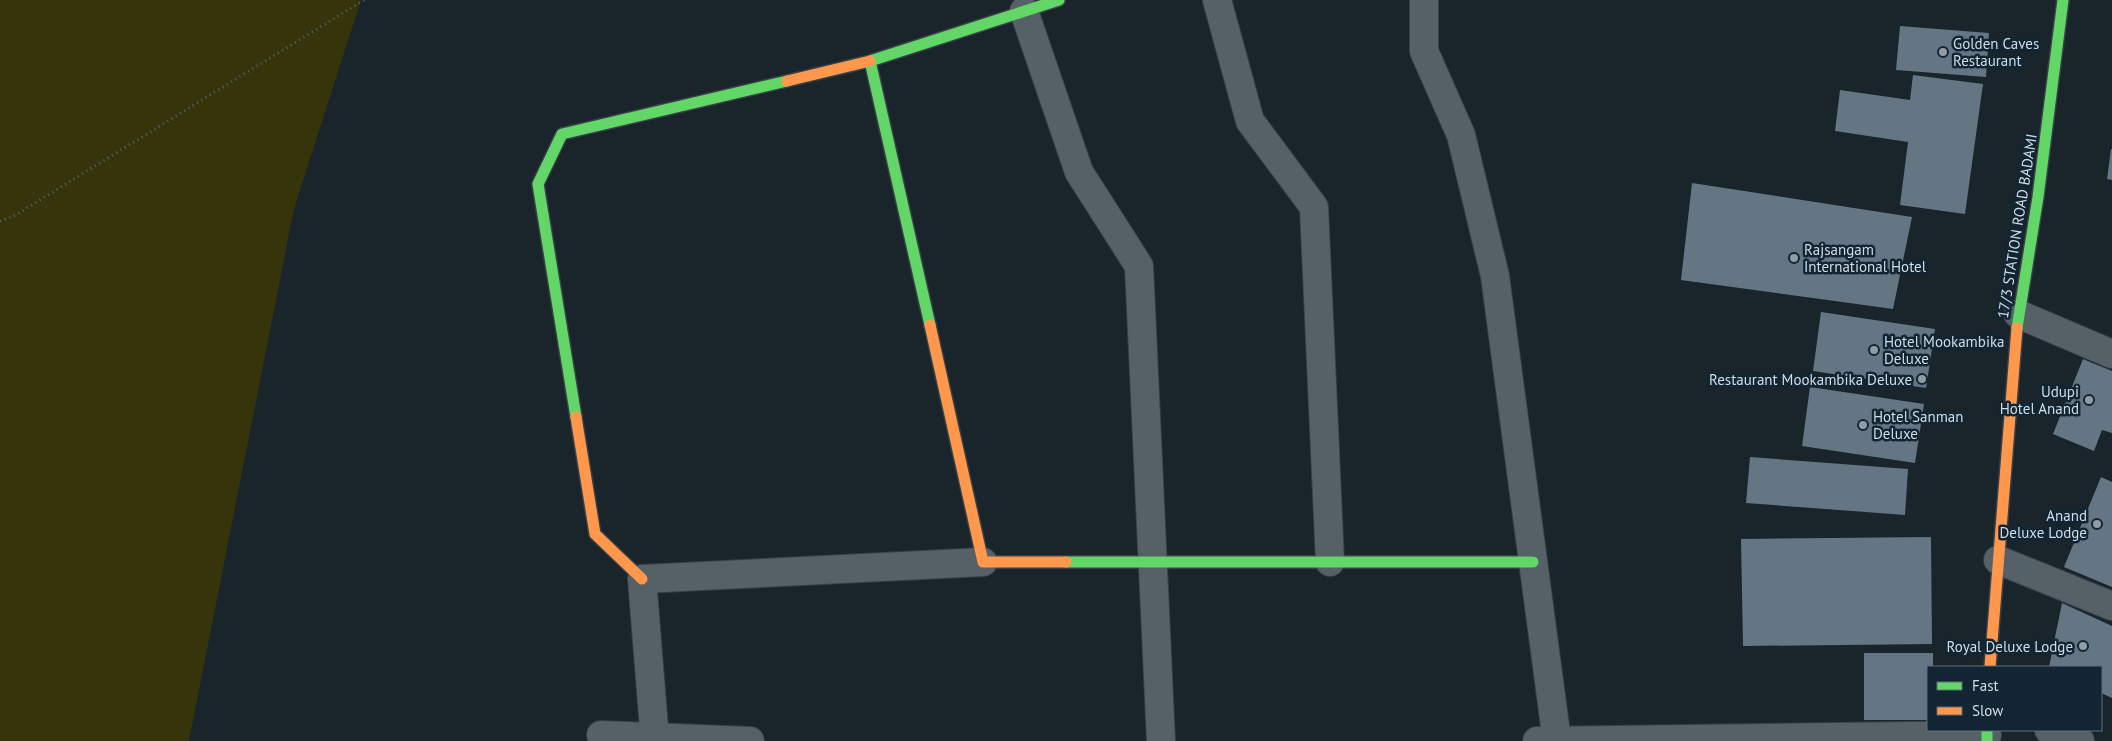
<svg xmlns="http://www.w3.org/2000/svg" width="2112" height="741" font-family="'PT Sans',sans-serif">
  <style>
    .green { fill: #36340a }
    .building { fill: #647684 }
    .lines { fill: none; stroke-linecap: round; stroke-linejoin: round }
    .street-casing { stroke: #384147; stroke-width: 30 }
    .fast-casing { stroke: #384147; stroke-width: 14 }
    .slow-casing { stroke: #384147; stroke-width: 14 }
    .path { stroke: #596168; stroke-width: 3; stroke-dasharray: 1 4; stroke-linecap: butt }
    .street { stroke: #566067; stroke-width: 28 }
    .fast { stroke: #63d668; stroke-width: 11 }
    .slow { stroke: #ff974d; stroke-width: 11 }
    .poi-dot { fill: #919ca5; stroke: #112533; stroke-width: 2 }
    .labels { text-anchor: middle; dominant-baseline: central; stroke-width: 5; stroke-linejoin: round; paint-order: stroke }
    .poi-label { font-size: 15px; fill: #d1dde7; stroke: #112533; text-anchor: start }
    .street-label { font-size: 15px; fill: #d1dde7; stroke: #112533 }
  </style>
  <rect width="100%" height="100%" fill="#19242b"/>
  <path class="green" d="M0,0H361L294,209L189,741H0Z"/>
  <path class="building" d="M1900,26L1989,33L1986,77L1896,70Z
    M1913,75L1983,84L1965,214L1900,205L1908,142L1835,131L1840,90L1910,100Z
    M2111,149H2112V180L2107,179Z
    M1692,183L1912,217L1893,309L1681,280Z
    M1821,312L1935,329L1926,388L1813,371Z
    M2083,359L2112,371V433L2102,430L2094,451L2053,434Z
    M1810,387L1924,404L1915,463L1802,446Z
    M1750,457L1908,469L1905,515L1746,503Z
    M2101,477L2112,482V587L2064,567Z
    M1931,537L1932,644L1743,646L1741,539Z
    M2062,603L2112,626V698L2101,693V667H2049Z
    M1864,653H1933V667H1928V720H1864Z"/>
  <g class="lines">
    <g class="street-casing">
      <path id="street" d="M1217,0L1250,121L1314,207L1330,562
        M1424,0V51L1461,135L1495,276L1557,741
        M1024,11L1079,172L1139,266L1161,741
        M2018,314L2112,354
        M1998,560L2112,606
        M2049,730L2080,741
        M601,735L750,741
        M655,741L642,579L983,562
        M1537,741L1987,735"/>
    </g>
    <g class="fast-casing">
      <path id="fast" d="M930,325L870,61L1059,0
        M2017,328L2038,197L2063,0
        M576,417L538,184L562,134L787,81
        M1066,562H1533
        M1987,730V741"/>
    </g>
    <g class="slow-casing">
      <path id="slow" d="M787,81L870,61
        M930,325L983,562H1066
        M576,417L595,534L642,579
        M1990,667L2017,328"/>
    </g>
    <path class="path" d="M0,221L14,216L364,0"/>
    <use href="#street" class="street"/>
    <use href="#fast" class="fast"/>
    <use href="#slow" class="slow"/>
  </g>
  <g class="poi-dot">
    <circle cx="1943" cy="52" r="5"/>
    <circle cx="1794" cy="258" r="5"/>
    <circle cx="1874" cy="350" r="5"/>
    <circle cx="1922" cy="379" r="5"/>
    <circle cx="2089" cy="400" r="5"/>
    <circle cx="1863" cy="425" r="5"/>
    <circle cx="2097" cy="524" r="5"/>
    <circle cx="2083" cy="646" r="5"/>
  </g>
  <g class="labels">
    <g class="poi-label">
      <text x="1953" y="43">Golden Caves<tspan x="1953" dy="17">Restaurant</tspan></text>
      <text x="1804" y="249">Rajsangam<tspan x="1804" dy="17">International Hotel</tspan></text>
      <text x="1884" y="341">Hotel Mookambika<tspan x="1884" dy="17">Deluxe</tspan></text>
      <text x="1912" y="379" text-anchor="end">Restaurant Mookambika Deluxe</text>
      <text x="2079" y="391" text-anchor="end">Udupi<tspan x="2079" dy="17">Hotel Anand</tspan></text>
      <text x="1873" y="416">Hotel Sanman<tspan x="1873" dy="17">Deluxe</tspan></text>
      <text x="2087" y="515" text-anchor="end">Anand<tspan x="2087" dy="17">Deluxe Lodge</tspan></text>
      <text x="2073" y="646" text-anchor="end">Royal Deluxe Lodge</text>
    </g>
    <g class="street-label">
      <text transform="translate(2017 226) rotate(-81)">17/3 STATION ROAD BADAMI</text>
    </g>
  </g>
  <rect x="1927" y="666" width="175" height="65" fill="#112533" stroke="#5e6f7b"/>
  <rect x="1937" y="682" width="25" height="8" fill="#63d668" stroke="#5e6f7b"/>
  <text x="1972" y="691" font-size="15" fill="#d1dde7">Fast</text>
  <rect x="1937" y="707" width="25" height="8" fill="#ff974d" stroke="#5e6f7b"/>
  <text x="1972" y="716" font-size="15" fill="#d1dde7">Slow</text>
</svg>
